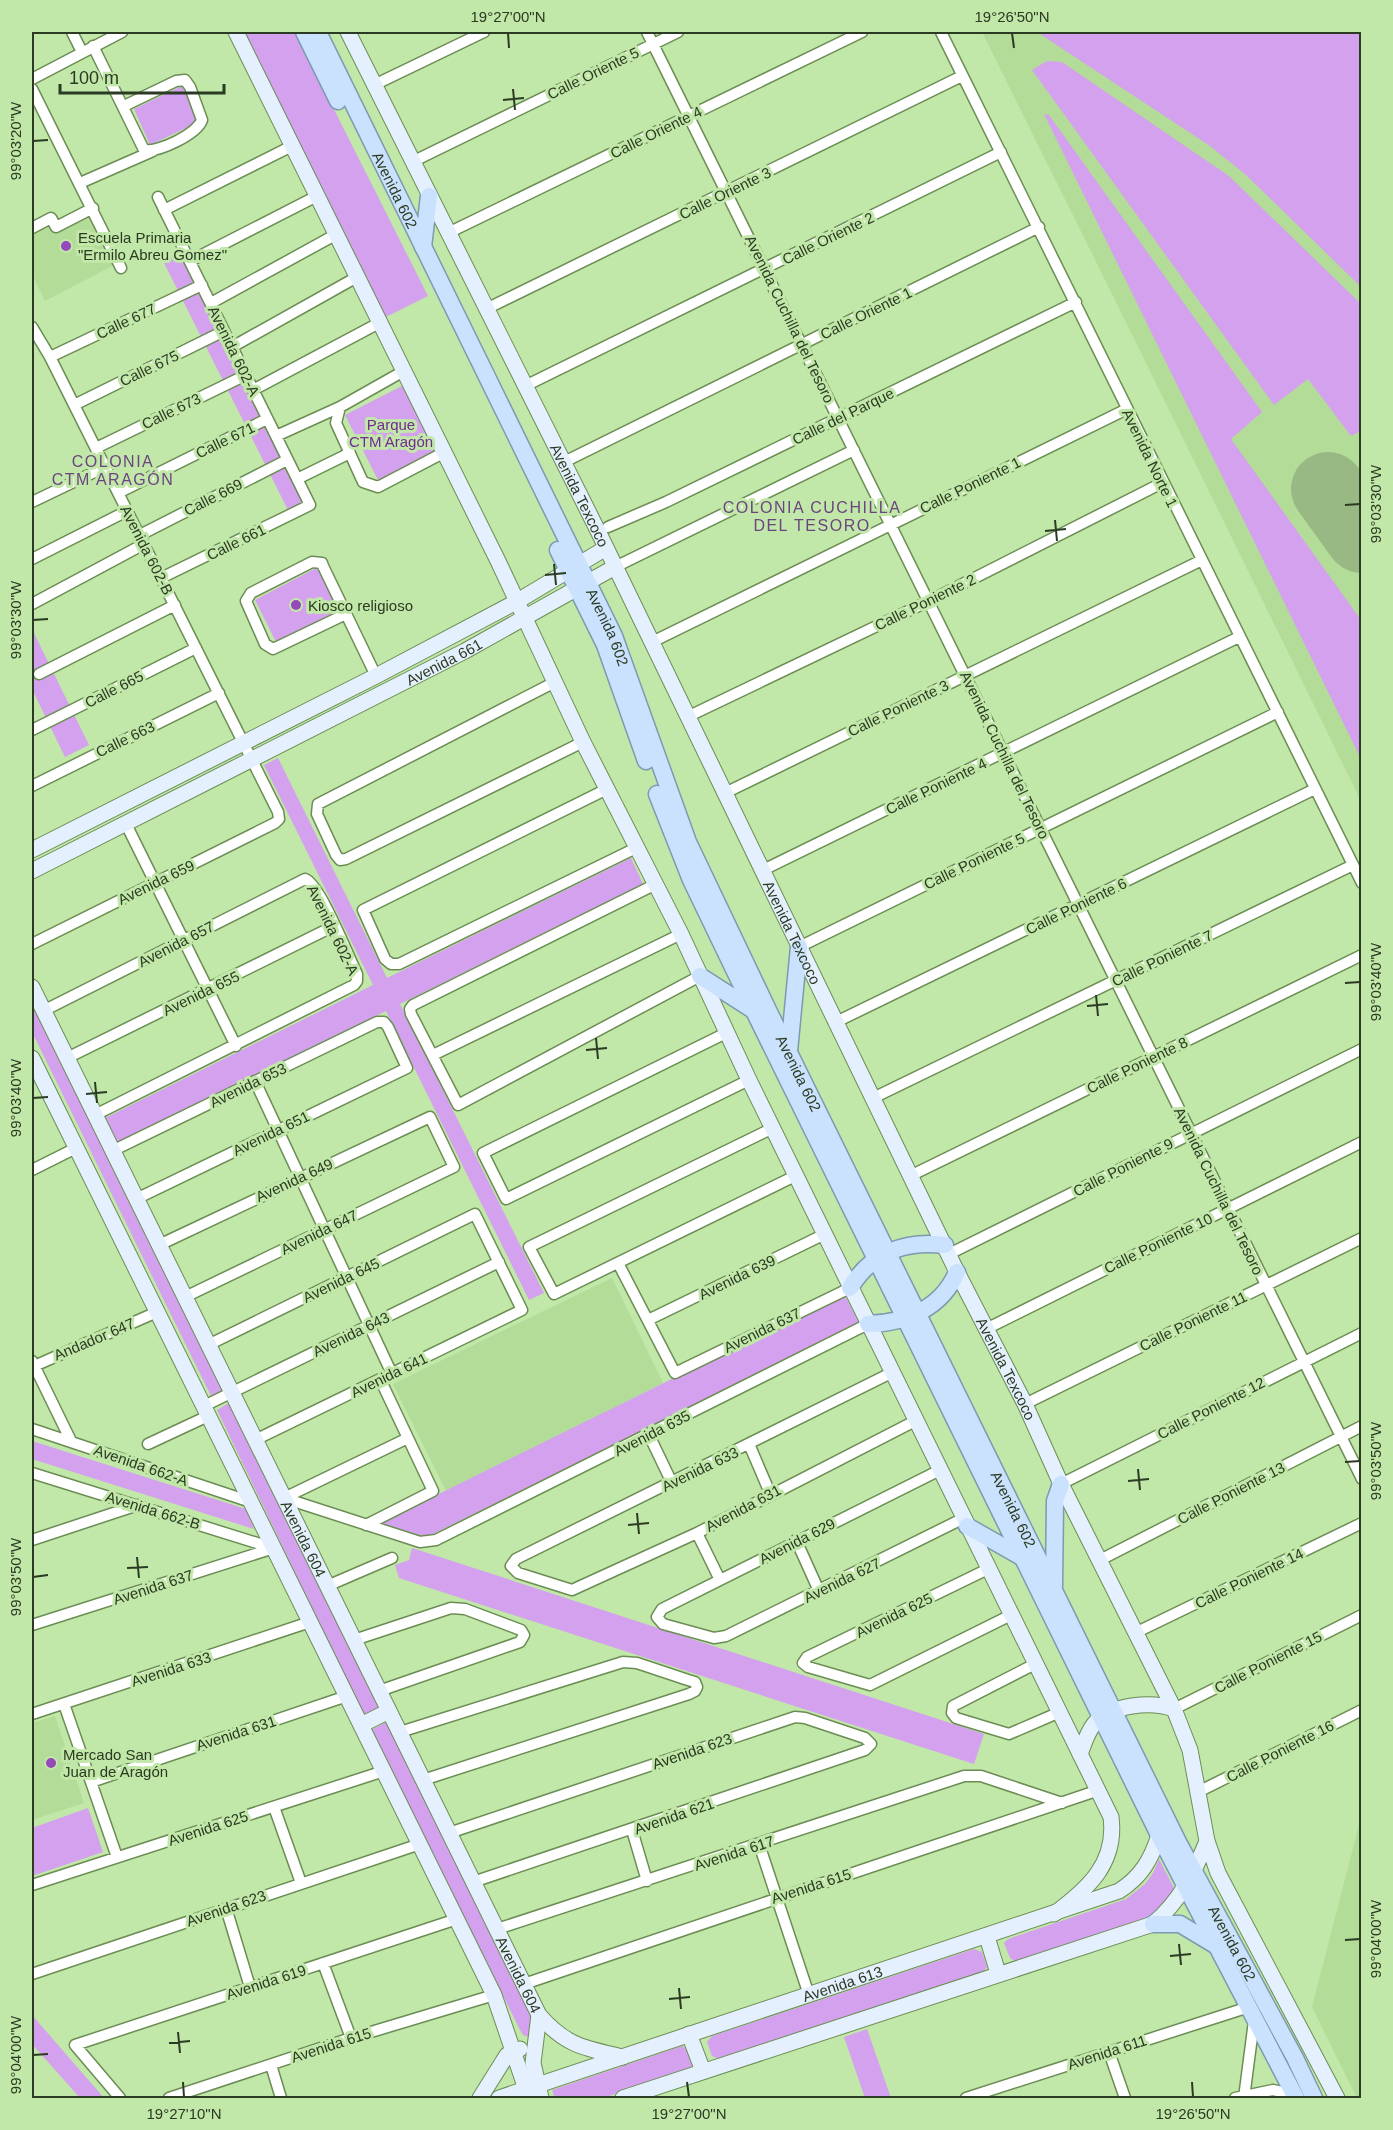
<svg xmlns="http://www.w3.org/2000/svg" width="1393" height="2130" font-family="Helvetica,sans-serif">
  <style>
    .built { fill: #b3dc98 }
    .green { fill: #d3a1ee }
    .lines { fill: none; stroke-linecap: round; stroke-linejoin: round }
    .taxiway { stroke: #98b884; stroke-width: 30 }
    .runway { stroke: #98b884; stroke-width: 74 }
    .street-casing { stroke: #6b8d54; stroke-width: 13 }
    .secondary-casing { stroke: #6b8d54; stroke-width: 17 }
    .primary-casing { stroke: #7c9ab0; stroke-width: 19 }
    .street { stroke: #fff; stroke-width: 10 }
    .secondary { stroke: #e5f0fe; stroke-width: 15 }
    .primary { stroke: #cae2fd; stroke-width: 16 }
    .ticks { fill: none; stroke: #2b3a22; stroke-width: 2 }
    .poi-dot { fill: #9649ba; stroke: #c1e7a9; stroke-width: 2 }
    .labels { text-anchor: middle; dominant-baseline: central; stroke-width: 6; stroke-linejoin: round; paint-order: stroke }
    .street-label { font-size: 15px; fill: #2b3a22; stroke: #c1e7a9 }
    .poi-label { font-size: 15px; fill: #2b3a22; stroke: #c1e7a9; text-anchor: start }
    .park-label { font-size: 15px; fill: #722b91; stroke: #c1e7a9 }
    .neighbourhood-label { font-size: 16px; letter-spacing: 1.5px; fill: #6b457f; stroke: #c1e7a9 }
    .neatline { fill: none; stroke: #2b3a22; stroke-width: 2 }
    .ticks-label { font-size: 15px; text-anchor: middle; fill: #2b3a22 }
  </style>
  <rect width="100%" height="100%" fill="#c1e7a9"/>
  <path class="built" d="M982,32H1361V801L1119,308Z
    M90,214L116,264L45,301L32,274V231L49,222L55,232Z
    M612,1278L663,1383L446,1491L393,1384Z
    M55,1716L84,1803L32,1820V1723Z
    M1361,1817L1362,2098H1357L1312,2007Z"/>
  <path class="green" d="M243,32H295L428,296L386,317Z
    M1037,32H1361V287L1246,175L1210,146Z
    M1047,61L1062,62L1229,176L1361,304V431L1351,436L1308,379L1274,405L1032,70Z
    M182,86L199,122L150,145L134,109Z
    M1044,114L1049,115L1262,412L1231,439L1361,620V759Z
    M180,247L308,502L289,512L161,257Z
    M404,385L437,451L378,480L345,415Z
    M318,567L339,610L276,642L255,600Z
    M32,629L89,745L65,757L32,689Z
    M278,758L387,978L631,858L643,884L400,1004L544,1293L529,1300L386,1011L116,1145L103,1119L373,985L264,765Z
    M32,1002L225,1391L212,1398L32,1032Z
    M844,1294L859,1323L427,1537L378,1524Z
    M231,1402L383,1709L365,1718L217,1410Z
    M32,1441L246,1509L254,1529L32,1459Z
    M412,1548L984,1734L974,1764L399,1578L395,1565L409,1560Z
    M388,1721L536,2019L532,2038L523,2035L520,2030L371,1730Z
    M88,1808L103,1852L32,1876V1828Z
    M1159,1859L1176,1892L1152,1917L1015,1961L1010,1958L1004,1943L1008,1939L1126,1899L1145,1884L1153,1873Z
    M974,1949L982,1952L987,1967L982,1973L719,2059L712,2056L707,2042L712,2036Z
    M32,2015L104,2098H80L32,2044Z
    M867,2029L891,2098H865L844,2037Z
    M682,2046L687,2049L692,2065L690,2069L603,2098H555L552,2090Z"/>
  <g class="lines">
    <path class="taxiway" d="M1339,505L1362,490"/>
    <path class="runway" d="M1328,489L1362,536"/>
    <g class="street-casing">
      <path id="street" d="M72,32L82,52
        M647,32L1362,1479
        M941,32L1362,883
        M93,46L144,150C158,153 197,134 202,120L190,87L185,80L176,81L124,106
        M32,79L122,32
        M374,85L484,32
        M32,89L121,268
        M412,162L678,32
        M80,183L153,151
        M158,197L310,505L161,578
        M164,210L292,146
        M32,228L51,218L56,227L93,208
        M450,232L862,32
        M190,261L317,196
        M211,303L335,235
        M488,308L962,76
        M32,327L50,357L278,812L279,819L275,823L32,944
        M232,347L357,277
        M50,357L202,285
        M525,386L1001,152
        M253,390L379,323
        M74,405L224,331
        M340,407L336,423L363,482L378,487L443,453
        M276,436L340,407L402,372
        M96,448L246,375
        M564,462L1039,227
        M297,479L350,453
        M118,493L267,419
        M32,502L105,467
        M608,527L666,502L1076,302
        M140,535L287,460
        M32,559L127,511
        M615,567L854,450
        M32,604L144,544
        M346,614L273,649L265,644L246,601L251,593L312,562L322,563L323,566L376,676
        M652,642L1127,409
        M39,674L175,605
        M555,682L318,804L317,814L336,855L340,860L346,859L583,742
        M687,717L929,601L1162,483
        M32,730L196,648
        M32,786L219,693
        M607,789L363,910L385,959L391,964H399L636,848
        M725,793L1200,561
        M126,824L236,1046
        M763,870L1239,637
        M654,885L413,1005L410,1009L411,1014L458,1105L700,976
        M799,947L1278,712
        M43,1011L305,879C319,882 349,958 357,974V981L354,985L95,1115
        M836,1022L1315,789
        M726,1033L483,1153L506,1199L749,1080
        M433,1055L681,934
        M67,1058L334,926
        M255,1081L392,1374
        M873,1098L1353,865
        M773,1128L529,1247L554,1294L797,1175
        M112,1151L377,1022H384L388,1027L407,1068L136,1199
        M32,1170L76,1148
        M912,1175L1362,955
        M159,1245L430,1117L454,1167L185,1297
        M949,1254L1362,1049
        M618,1263L675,1373L850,1288
        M648,1320L825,1234
        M986,1329L1362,1142
        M208,1345L475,1214L522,1310L255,1440
        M32,1361L71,1441
        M32,1367L157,1312
        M891,1373L516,1559L511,1566L518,1573L572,1590L697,1533L915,1421
        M1025,1404L1362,1238
        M204,1406L499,1262
        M32,1429L251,1502
        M649,1435L672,1483
        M148,1444L208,1416
        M749,1444L770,1493
        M940,1470L662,1609L657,1617L663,1624L714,1638L726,1636L964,1518
        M32,1473L273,1548
        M1061,1484L1362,1333
        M284,1498L420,1542L436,1540L868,1324
        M284,1498L408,1438
        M366,1525L433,1491L380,1379
        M697,1533L720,1580
        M32,1540L138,1505
        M796,1540L819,1591
        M1100,1560L1362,1426
        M988,1569L807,1657L803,1663L808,1667L870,1685L1011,1615
        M327,1586L392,1558
        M32,1625L274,1548
        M1137,1632L1362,1523
        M354,1640L451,1608L465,1609L521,1630L524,1635L520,1642L379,1691
        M1035,1664L953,1706L952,1713L956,1718L1009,1734L1060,1712
        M64,1704L117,1857
        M1174,1709L1362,1615
        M32,1714L310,1622
        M400,1732L623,1662L637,1663L688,1680L695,1682L697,1687L695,1691L689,1694L423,1780
        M91,1782L347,1696
        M1198,1792L1362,1710
        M274,1807L301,1883
        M632,1830L647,1881
        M449,1833L795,1717L805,1718L865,1738L871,1744L865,1750L473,1882
        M759,1844L809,1995
        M32,1885L384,1771
        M226,1908L250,1987
        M497,1929L964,1776H981L1062,1803
        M323,1963L351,2038
        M32,1974L420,1844
        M524,1984L1099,1790
        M1109,2052L1125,2098
        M271,2065L281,2098
        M120,2098L75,2045L457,1919
        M169,2098L351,2038L494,1995
        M966,2098L1249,2007
        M1235,2098L1273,2090L1295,2095
        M1244,2098L1254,2021"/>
    </g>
    <g class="secondary-casing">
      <g id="secondary">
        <path d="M236,32L498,561L583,742L681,934L749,1080L1111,1817C1117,1863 1088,1889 1054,1914"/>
        <path id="s1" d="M348,32L598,531L957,1272L1025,1404L1061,1484L1174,1709L1190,1750L1207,1841L1218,1873L1337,2098"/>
        <path d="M32,850L376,676L516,602L606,548"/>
        <path id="s2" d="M32,871L465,651L615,567"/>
        <path id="s3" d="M32,987L539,2015L533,2063L541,2098"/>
        <path d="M32,1058L494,1995L529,2098"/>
        <path d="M361,1725L389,1711"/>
        <path d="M1080,1754C1084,1744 1087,1733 1094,1724C1111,1704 1152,1701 1174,1709"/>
        <path d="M987,1937L998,1973"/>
        <path d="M539,2015C566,2046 584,2048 623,2057"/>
        <path d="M689,2034L703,2071"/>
        <path d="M480,2098L507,2055L520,2049"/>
        <path id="s4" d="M499,2098L1119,1891C1141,1877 1151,1860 1159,1835"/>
        <path d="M623,2098L1153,1924C1180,1901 1194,1873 1207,1841"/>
      </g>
    </g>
    <g class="primary-casing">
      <g id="primary">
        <path d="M304,32L338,101"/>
        <path id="s5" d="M318,32L614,636L688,842L768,1010L1178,1842L1295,2058L1314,2098"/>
        <path d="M423,247L429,196"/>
        <path d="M558,550L605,645L646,761"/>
        <path d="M657,794L691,880L754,1011L1159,1835L1296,2098"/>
        <path d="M700,976L753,1010"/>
        <path d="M789,1051L799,947"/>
        <path d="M850,1288C871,1253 905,1240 945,1245"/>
        <path d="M868,1324C906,1323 942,1308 957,1272"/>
        <path d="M967,1526L1025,1559"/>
        <path d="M1054,1586L1055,1501L1061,1484"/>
        <path d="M1153,1924H1180L1215,1945"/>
      </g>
    </g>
    <use href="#street" class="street"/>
    <use href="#secondary" class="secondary"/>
    <use href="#primary" class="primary"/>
  </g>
  <path class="ticks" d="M508,33L509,48M1012,33L1014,48M513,89L515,110M503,100L524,98M33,141L48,140M1345,505L1360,504M1055,520L1057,541M1045,531L1066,529M554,564L556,585M545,575L566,573M33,620L48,619M1345,983L1360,982M1096,995L1098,1016M1087,1006L1108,1004M596,1038L598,1059M586,1050L607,1048M95,1082L97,1103M86,1094L107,1092M33,1098L48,1097M1345,1462L1360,1461M1138,1469L1140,1490M1128,1481L1149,1479M637,1513L639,1534M628,1525L649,1523M137,1557L139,1578M127,1568L148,1567M33,1577L48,1575M1345,1940L1360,1939M1179,1944L1181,1965M1170,1956L1191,1954M679,1988L681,2009M669,1999L690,1997M178,2032L180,2053M169,2043L190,2041M33,2055L48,2054M183,2082L184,2097M687,2082L689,2097M1192,2082L1193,2097"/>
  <g class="poi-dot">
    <circle cx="66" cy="246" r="6"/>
    <circle cx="296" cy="605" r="6"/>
    <circle cx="51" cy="1763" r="6"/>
  </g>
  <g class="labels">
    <g class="street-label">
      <text transform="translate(593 73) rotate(-26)">Calle Oriente 5</text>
      <text transform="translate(656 132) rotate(-26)">Calle Oriente 4</text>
      <text stroke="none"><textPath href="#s5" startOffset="176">Avenida 602</textPath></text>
      <text transform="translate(725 193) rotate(-26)">Calle Oriente 3</text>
      <text transform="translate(828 238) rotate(-26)">Calle Oriente 2</text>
      <text transform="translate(866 313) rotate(-26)">Calle Oriente 1</text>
      <text transform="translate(790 319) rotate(64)">Avenida Cuchilla del Tesoro</text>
      <text transform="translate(126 321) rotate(-25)">Calle 677</text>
      <text transform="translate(234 351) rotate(64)">Avenida 602-A</text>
      <text transform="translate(149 368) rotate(-26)">Calle 675</text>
      <text transform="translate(171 411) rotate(-26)">Calle 673</text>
      <text transform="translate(843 416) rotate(-26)">Calle del Parque</text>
      <text transform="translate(225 440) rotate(-26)">Calle 671</text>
      <text transform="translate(1150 458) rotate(64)">Avenida Norte 1</text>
      <text transform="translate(970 485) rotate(-26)">Calle Poniente 1</text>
      <text stroke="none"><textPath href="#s1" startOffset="518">Avenida Texcoco</textPath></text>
      <text transform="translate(213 497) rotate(-27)">Calle 669</text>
      <text transform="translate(236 542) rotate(-26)">Calle 661</text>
      <text transform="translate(147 550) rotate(63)">Avenida 602-B</text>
      <text transform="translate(925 602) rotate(-26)">Calle Poniente 2</text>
      <text stroke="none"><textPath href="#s5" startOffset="662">Avenida 602</textPath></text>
      <text stroke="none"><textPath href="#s2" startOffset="462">Avenida 661</textPath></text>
      <text transform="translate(114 689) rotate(-27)">Calle 665</text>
      <text transform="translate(898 708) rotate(-26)">Calle Poniente 3</text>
      <text transform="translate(125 739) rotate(-26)">Calle 663</text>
      <text transform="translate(1005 755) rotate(64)">Avenida Cuchilla del Tesoro</text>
      <text transform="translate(936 786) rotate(-26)">Calle Poniente 4</text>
      <text transform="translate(974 861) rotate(-26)">Calle Poniente 5</text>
      <text transform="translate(156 882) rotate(-26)">Avenida 659</text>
      <text transform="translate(1076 906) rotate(-26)">Calle Poniente 6</text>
      <text transform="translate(333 930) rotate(64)">Avenida 602-A</text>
      <text stroke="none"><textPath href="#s1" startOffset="1004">Avenida Texcoco</textPath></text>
      <text transform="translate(176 944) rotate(-27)">Avenida 657</text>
      <text transform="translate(1162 958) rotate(-26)">Calle Poniente 7</text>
      <text transform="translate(201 993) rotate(-26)">Avenida 655</text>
      <text transform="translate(1137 1065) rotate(-26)">Calle Poniente 8</text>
      <text stroke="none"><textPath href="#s5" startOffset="1148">Avenida 602</textPath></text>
      <text transform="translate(248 1085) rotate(-26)">Avenida 653</text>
      <text transform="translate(271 1133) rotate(-26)">Avenida 651</text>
      <text transform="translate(1123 1167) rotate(-27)">Calle Poniente 9</text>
      <text transform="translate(294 1180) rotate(-25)">Avenida 649</text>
      <text transform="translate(1219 1191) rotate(64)">Avenida Cuchilla del Tesoro</text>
      <text transform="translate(319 1232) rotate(-26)">Avenida 647</text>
      <text transform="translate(1158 1243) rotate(-26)">Calle Poniente 10</text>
      <text transform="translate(737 1277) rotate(-26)">Avenida 639</text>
      <text transform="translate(341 1280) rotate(-26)">Avenida 645</text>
      <text transform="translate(1193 1321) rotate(-26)">Calle Poniente 11</text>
      <text transform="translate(762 1330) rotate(-26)">Avenida 637</text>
      <text transform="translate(351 1334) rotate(-26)">Avenida 643</text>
      <text transform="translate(94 1339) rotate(-23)">Andador 647</text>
      <text stroke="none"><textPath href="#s1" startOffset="1490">Avenida Texcoco</textPath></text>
      <text transform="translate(389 1375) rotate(-26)">Avenida 641</text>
      <text transform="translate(1211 1408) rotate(-27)">Calle Poniente 12</text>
      <text transform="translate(652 1433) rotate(-27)">Avenida 635</text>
      <text transform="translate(141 1465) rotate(19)">Avenida 662-A</text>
      <text transform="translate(700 1469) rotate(-26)">Avenida 633</text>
      <text transform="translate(1231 1493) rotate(-27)">Calle Poniente 13</text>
      <text transform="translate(743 1508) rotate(-28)">Avenida 631</text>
      <text stroke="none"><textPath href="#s5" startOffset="1634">Avenida 602</textPath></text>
      <text transform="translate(153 1510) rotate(17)">Avenida 662-B</text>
      <text stroke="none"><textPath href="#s3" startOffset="615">Avenida 604</textPath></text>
      <text transform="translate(797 1541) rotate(-27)">Avenida 629</text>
      <text transform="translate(1249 1578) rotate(-26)">Calle Poniente 14</text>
      <text transform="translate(842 1580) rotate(-26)">Avenida 627</text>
      <text transform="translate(153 1587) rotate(-18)">Avenida 637</text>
      <text transform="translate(894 1615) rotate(-26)">Avenida 625</text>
      <text transform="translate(1268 1662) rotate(-27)">Calle Poniente 15</text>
      <text transform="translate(171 1669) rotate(-18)">Avenida 633</text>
      <text transform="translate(236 1733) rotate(-18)">Avenida 631</text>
      <text transform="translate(692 1751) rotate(-19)">Avenida 623</text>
      <text transform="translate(1280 1751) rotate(-27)">Calle Poniente 16</text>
      <text transform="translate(674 1816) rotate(-19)">Avenida 621</text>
      <text transform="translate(208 1828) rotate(-18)">Avenida 625</text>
      <text transform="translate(734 1853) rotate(-18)">Avenida 617</text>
      <text transform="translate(811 1886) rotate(-18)">Avenida 615</text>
      <text transform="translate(226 1908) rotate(-19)">Avenida 623</text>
      <text stroke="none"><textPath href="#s5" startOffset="2120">Avenida 602</textPath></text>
      <text stroke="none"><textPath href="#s3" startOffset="1101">Avenida 604</textPath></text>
      <text transform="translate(266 1982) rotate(-18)">Avenida 619</text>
      <text stroke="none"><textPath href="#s4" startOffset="362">Avenida 613</textPath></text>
      <text transform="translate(331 2045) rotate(-18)">Avenida 615</text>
      <text transform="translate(1107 2052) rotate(-18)">Avenida 611</text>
    </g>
    <g class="poi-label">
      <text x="78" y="237">Escuela Primaria<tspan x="78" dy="17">"Ermilo Abreu Gomez"</tspan></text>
      <text x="308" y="605">Kiosco religioso</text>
      <text x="63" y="1754">Mercado San<tspan x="63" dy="17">Juan de Aragón</tspan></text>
    </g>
    <g class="park-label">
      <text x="391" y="424">Parque<tspan x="391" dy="17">CTM Aragón</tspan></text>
    </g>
    <g class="neighbourhood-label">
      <text x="113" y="461">COLONIA<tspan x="113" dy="18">CTM ARAGÓN</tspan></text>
      <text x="812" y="507">COLONIA CUCHILLA<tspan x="812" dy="18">DEL TESORO</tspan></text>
    </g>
  </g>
  <rect width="1393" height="2130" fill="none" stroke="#c1e7a9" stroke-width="66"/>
  <path d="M60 84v9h164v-9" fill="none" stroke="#2b3a22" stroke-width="3"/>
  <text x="69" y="84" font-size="18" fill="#2b3a22" stroke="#c1e7a9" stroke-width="4.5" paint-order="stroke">100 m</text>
  <rect x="33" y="33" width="1327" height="2064" class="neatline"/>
  <g class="ticks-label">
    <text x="508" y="22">19°27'00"N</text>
    <text x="1012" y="22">19°26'50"N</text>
    <text transform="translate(16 141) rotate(-90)" y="5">99°03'20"W</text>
    <text transform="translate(1376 504) rotate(-90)" y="5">99°03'30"W</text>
    <text transform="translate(16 620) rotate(-90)" y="5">99°03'30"W</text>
    <text transform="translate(1376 982) rotate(-90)" y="5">99°03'40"W</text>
    <text transform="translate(16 1098) rotate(-90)" y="5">99°03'40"W</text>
    <text transform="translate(1376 1461) rotate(-90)" y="5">99°03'50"W</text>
    <text transform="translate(16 1577) rotate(-90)" y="5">99°03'50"W</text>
    <text transform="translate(1376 1939) rotate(-90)" y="5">99°04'00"W</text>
    <text transform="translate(16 2055) rotate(-90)" y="5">99°04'00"W</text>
    <text x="184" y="2119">19°27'10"N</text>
    <text x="689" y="2119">19°27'00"N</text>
    <text x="1193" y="2119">19°26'50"N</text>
  </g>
</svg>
